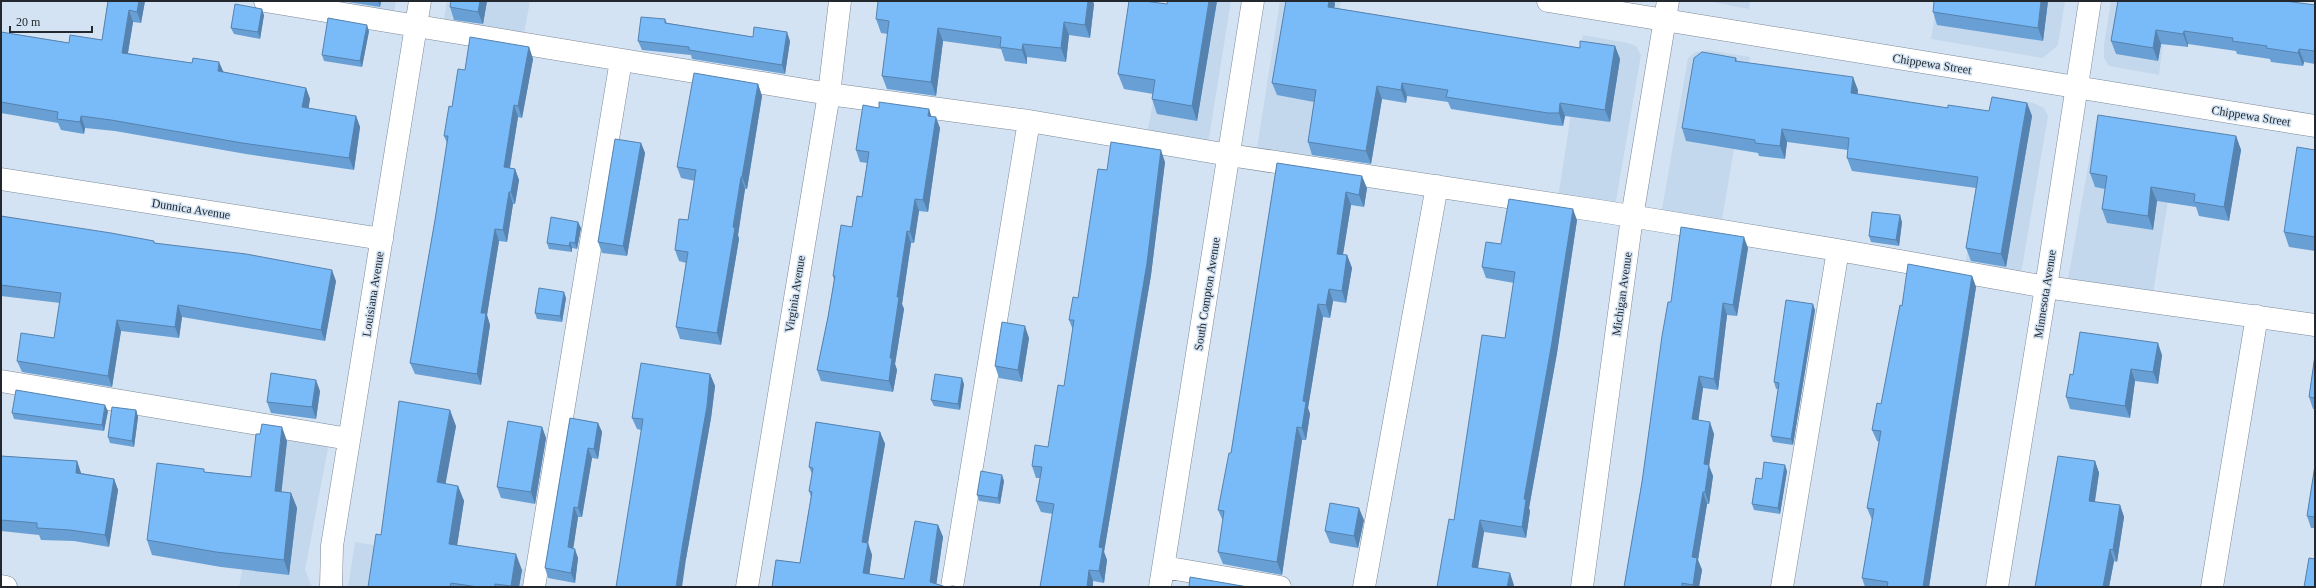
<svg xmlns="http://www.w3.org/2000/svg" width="2316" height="588" font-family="'Times New Roman',serif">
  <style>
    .built { fill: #c4d8ed }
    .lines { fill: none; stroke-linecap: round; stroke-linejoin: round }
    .minor-casing { stroke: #7b8897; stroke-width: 23 }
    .major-casing { stroke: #7b8897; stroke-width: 23 }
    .minor { stroke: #fff; stroke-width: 22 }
    .major { stroke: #fff; stroke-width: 22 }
    .wall { fill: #68a0d5 }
    .shaded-wall { fill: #5582ae }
    .building { fill: #79baf8; stroke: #5582ae }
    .labels { text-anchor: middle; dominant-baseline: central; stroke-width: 3; stroke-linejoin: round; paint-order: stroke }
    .street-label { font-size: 12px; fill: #22282d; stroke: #d4e3f3 }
  </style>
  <rect width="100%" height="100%" fill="#d4e3f3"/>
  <path class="built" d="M317,1H396L394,14Z
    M447,1H530L524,34L444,19Z
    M1171,1H1231L1208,144L1147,135Z
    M1280,1H1341L1314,158L1257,148Z
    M1707,1H1750L1749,9Z
    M1937,1H2065L2058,45L2043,58L1931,39Z
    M2111,1H2168L2159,75L2109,66L2104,58V45Z
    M1583,35L1628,43L1636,46L1641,55L1615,207L1558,198Z
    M1707,50L1750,57L1721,225L1661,215L1688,58L1696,52Z
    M1992,96L2033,103L2044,108L2048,116L2021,274L1965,265Z
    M2097,116L2180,128L2153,293L2068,279Z
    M267,431L329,443L305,570L312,587H239Z
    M355,542L529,570L526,587H348Z"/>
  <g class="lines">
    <g class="minor-casing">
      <path id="minor" d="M265,1L829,94L1029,121L1229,155L1606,212L1838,250L2046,287L2315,325
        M1,179L382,239
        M1,381L349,439
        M1164,567L1280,587
        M1,586L6,587
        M331,587L332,546L420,1
        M534,587L621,60
        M747,587L829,94L840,1
        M952,587L1029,121
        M1160,587L1253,1
        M1364,587L1437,186
        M1582,587L1632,217L1668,1
        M1782,587L1838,250
        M1997,587L2046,287L2090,1
        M2212,587L2257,316"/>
    </g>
    <g class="major-casing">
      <path id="major" d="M1548,1L2315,126"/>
    </g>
    <use href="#minor" class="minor"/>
    <use href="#major" class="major"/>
  </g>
  <path class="wall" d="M108,1H145L141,23L133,22L128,53L306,88L310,99L308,108L356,116L360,127L354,170L246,154L115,131L85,128L84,134L61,130L58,123L1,113V32L69,43L102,40Z
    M342,1H381L380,7Z
    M487,1L483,24L454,20L450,7Z
    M1168,1H1217L1197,121L1157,114L1152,99L1153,94L1124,89L1118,74L1167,4Z
    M1286,1H1334L1335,4L1334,8L1580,48L1615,46L1620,59L1610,122L1565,116L1563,126L1553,125L1451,109L1448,102L1407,96L1406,103L1382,99L1371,164L1312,155L1308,142L1314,102L1277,95L1272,83Z
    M2048,1L2043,41L1937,25L1933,12Z
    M2118,1L2315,5V64L2304,62L2303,66L2271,62L2270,59L2237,54L2236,51L2188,44V47L2161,44L2158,61L2116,54L2111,41Z
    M1094,4L1090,38L1069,35L1066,62L1027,57V64L1005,61L1001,49L943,41L936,96L887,89L882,76L888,34L881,33L876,19Z
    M264,15L260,39L234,34L231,28Z
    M665,19L667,23L753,37L790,41L785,74L692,59L691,55L642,50L638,41Z
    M369,31L362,67L324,61L322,55Z
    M529,47L533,59L522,118L518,117L510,168L515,169L519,180L515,204H513L507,242L499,241L487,315L490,325L481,385L415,374L410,363L435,220L447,143L444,136L452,107L465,70Z
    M1736,58L1737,61L1858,90L1857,94L1948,108L1989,111L2027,103L2032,116L2006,267L1971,261L1966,248L1976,188L1852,171L1847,158L1848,150L1787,142L1785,159L1759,156L1758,153L1686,141L1682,128Z
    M758,84L762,96L747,189H745L738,235L739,239L721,345L680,339L676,327L686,263L679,261L675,250L688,220L695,181L681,178L677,167Z
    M931,116L940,128L928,212L919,211L914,243H911L902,304L904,309L895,364L897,370L893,392L821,381L817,370L828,317L834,280L833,276L852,227L862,197L867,163L860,162L856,150Z
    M2236,136L2241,150L2229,221L2199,216L2196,207L2157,201L2153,230L2107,223L2102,209L2105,189L2095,187L2090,173Z
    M641,143L645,153L627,256L602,253L598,242Z
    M2315,150V251L2289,247L2284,232Z
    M1165,162L1151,275L1104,552L1107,560L1104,583L1093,581V587H1040L1053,514L1041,512L1036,501L1040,478H1036L1032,466L1048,447L1064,386L1073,330L1069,320L1078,298L1107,170Z
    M1277,163L1367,188L1364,207L1351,205L1343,255H1347L1352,268L1346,303L1333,301L1330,318L1323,317L1308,408L1310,414L1306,440H1302L1282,575L1223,564L1218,552L1223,521L1218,510L1231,453Z
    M1,216L155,243L336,281L325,341L182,317L179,338L121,331L112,387L22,372L17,361L54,338L60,303L1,296Z
    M1577,220L1557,353L1529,508L1530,511L1526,538L1484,532L1478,568L1514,585L1437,587L1454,520L1505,338L1514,283L1486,278L1482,267L1501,244Z
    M578,222L581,228L577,249L572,248V252L549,249L547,243Z
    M1902,222L1899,246L1871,242L1869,236Z
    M1748,248L1737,316L1727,315L1718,390L1703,388L1698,420L1714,434L1709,466L1713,476L1709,504H1707L1698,560L1702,570L1699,587H1624L1642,482L1671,302Z
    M1972,276L1976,287L1929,587H1865L1862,578L1872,520L1867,508L1880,442L1877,441L1872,430L1881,404L1902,306Z
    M566,298L562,322L537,319L535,313Z
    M1815,310L1793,445L1773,442L1771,436L1778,389H1776L1774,382Z
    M1029,338L1022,382L999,378L995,366Z
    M2162,355L2158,384L2135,381L2130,418L2070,409L2066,397L2073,375Z
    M2315,355V409H2313L2309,397Z
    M710,374L715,386L711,418L686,559L641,430L637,429L632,418Z
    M964,384L960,410L934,406L931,400Z
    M320,391L316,419L271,413L267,402Z
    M136,410L138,417L134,447L110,443L108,437Z
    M108,411L104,431L14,419L12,413Z
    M570,418L598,423L602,432L598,459L592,458L582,517H578L573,548L578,558L575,583L548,578L545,568Z
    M816,422L880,432L885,444L868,543L872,555L869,574L904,579L915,521L938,525L943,537L936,584L946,587H772L776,560L800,563L811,497L809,491L812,474L809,467Z
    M456,426L445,484L458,486L464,501L457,545L522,570L519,587H368L381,535Z
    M542,427L546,438L535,504L501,498L497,487Z
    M287,441L281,492L291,493L297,508L289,575L221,567L152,555L147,540L205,472L251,477Z
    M1,456L77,461L81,473L114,479L118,490L109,547L74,541L41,540L39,535L1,531Z
    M2095,461L2099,473L2095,502L2120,505L2124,517L2117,562L2114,561L2109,587H2035Z
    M2315,465V528H2311L2307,516Z
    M1787,471L1780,514L1754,510L1752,504L1762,479Z
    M1004,481L1000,504L979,501L977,495Z
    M1364,520L1358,548L1330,543L1325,531Z"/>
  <path class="shaded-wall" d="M139,1H145L141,23L137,12Z
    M378,1H381L380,7Z
    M480,1H487L483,24L478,12Z
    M1088,1H1093L1094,4L1090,38L1085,25Z
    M1209,1H1217L1197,121L1192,106Z
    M1329,1H1334L1335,4L1332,20L1328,7Z
    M2041,1H2048L2043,41L2038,28Z
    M262,9L264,15L260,39L258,32Z
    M129,10L133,22L126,64L122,53Z
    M1064,22L1069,35L1066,62L1061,48Z
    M367,25L369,31L362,67L360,61Z
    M938,28L943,41L936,96L931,82Z
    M2156,30L2161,44L2158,61L2153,48Z
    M2184,31L2188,44V47L2183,34Z
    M787,32L790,41L785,74L782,65Z
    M1023,44L1027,57V64L1022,50Z
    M1615,46L1620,59L1610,122L1605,110Z
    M529,47L533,59L522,118L518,106Z
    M2299,49L2304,62L2303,66L2298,53Z
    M219,62L224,73L218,71Z
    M1853,77L1858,90L1856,106L1851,93Z
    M1402,83L1407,96L1406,103L1401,90Z
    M758,84L762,96L747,189L742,177Z
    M1377,86L1382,99L1371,164L1366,151Z
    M306,88L310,99L307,119L302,107Z
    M1560,103L1565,116L1563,126L1559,113Z
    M2027,103L2032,116L2006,267L2001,254Z
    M514,105L518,117L508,178L504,167Z
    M929,109L933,121L928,116Z
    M81,116L85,128L84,134L80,122Z
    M356,116L360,127L354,170L349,158Z
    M936,117L940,128L928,212L923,200Z
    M1782,129L1787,142L1785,159L1780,146Z
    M2236,136L2241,150L2229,221L2224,207Z
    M641,143L645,153L627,256L623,246Z
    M1161,150L1165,162L1151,275L1104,552L1107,560L1104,583L1099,571V547Z
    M515,169L519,180L515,204L511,192Z
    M1362,176L1367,188L1364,207L1359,195Z
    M741,177L745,189L738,235L739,239L721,345L717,333Z
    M2151,187L2157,201L2153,230L2148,216Z
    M509,192L513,204L507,242L503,230Z
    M1346,192L1351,205L1341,266L1337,254Z
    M915,199L919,211L914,243L910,232Z
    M1573,209L1577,220L1557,353L1529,508L1530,511L1526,538L1522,527L1524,499Z
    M1900,215L1902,222L1899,246L1896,240Z
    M578,222L581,228L577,249L575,243Z
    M495,229L499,241L487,315L490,325L481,385L477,374L481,313Z
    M907,231L911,243L902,304L904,309L895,364L897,370L893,392L889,381L890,358L897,297Z
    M1744,237L1748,248L1737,316L1733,305Z
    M570,242L572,248V252L569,246Z
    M1347,255L1352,268L1346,303L1342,291Z
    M332,270L336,281L325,341L321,330Z
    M1972,276L1976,287L1929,587H1923Z
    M1329,289L1333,301L1330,318L1326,305Z
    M564,292L566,298L562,322L560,316Z
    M1723,303L1727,315L1718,390L1714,379Z
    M1318,304L1323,317L1308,408L1310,414L1306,440L1302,428L1303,401Z
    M1813,304L1815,310L1793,445L1791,439Z
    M178,305L182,317L179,338L175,327Z
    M117,320L121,331L112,387L108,376Z
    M1025,326L1029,338L1022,382L1018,370Z
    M2158,343L2162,355L2158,384L2153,372Z
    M2131,369L2135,381L2130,418L2125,406Z
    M710,374L715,386L711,418L686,559L682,587H676L682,548Z
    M1699,376L1703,388L1697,431L1692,419Z
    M962,378L964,384L960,410L958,404Z
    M316,380L320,391L316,419L312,407Z
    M105,405L108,411L104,431L102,425Z
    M136,410L138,417L134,447L132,441Z
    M450,410L456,426L443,498L437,482Z
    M1710,422L1714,434L1709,466L1713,476L1709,504L1705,492L1704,464Z
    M598,423L602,432L598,459L594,449Z
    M282,427L287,441L280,506L275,491Z
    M542,427L546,438L535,504L531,492Z
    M1297,427L1302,440L1282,575L1277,562Z
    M880,432L885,444L868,543L872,555L868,585L863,573L862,542Z
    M588,448L592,458L582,517L578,508Z
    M77,461L81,473L80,484L76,473Z
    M2095,461L2099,473L2093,512L2089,501Z
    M1785,465L1787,471L1780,514L1778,508Z
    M1002,475L1004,481L1000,504L998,498Z
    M114,479L118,490L109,547L105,535Z
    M458,486L464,501L455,559L449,544Z
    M1703,492L1707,504L1698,560L1702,570L1699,587H1694L1693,585L1692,557Z
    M291,493L297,508L289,575L284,560Z
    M2120,505L2124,517L2117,562L2113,550Z
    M574,507L578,517L572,557L568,547Z
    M1359,508L1364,520L1358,548L1354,536Z
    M1480,520L1484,532L1476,579L1472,567Z
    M938,525L943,537L936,587L930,582Z
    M575,549L578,558L575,583L571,573Z
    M2110,549L2114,561L2109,587H2103Z
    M516,554L522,570L519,587H511Z
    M1089,570L1093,581V587H1087Z
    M1510,573L1514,585L1513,587H1507Z"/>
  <path class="building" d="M108,1H139L137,12L129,10L122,53L192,63L193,58L219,62L218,71L306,88L302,107L356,116L349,158L242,143L111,120L81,116L80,122L57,119L58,112L1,102V32L69,43L70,35L102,40Z
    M451,1H480L478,12L450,7Z
    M878,1H1088L1085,25L1064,22L1061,48L1023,44L1022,50L1000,47L1001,37L938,28L931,82L882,76L889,21L876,19Z
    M1129,1H1144L1167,4L1168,1H1209L1192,106L1152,99L1155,80L1118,74Z
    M1286,1H1329L1328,7L1580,48V41L1615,46L1605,110L1560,103L1559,113H1548L1446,97L1448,90L1402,83L1401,90L1377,86L1366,151L1308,142L1316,90L1272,83Z
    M1934,1H2041L2038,28L1933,12Z
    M2118,1H2285L2315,5V51L2299,49L2298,53L2266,48L2267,46L2232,41L2233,38L2184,31L2183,34L2156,30L2153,48L2111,41Z
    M235,4L262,9L258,32L231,28Z
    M641,17L665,19V23L753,37L754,27L787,32L782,65L689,50V47L638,41Z
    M328,18L367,25L360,61L322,55Z
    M470,37L529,47L518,106L514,105L504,167L515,169L511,192H509L503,230L495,229L481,313H486L477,374L410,363L435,220L448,136H444L449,106L452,107L458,69L465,70Z
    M1702,52L1736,58L1735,61L1853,77L1851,93L1948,108V105L1989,111L1992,97L2027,103L2001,254L1966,248L1978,177L1847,158L1849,138L1782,129L1780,146L1755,143V140L1682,128L1694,58Z
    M694,73L758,84L742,177H741L733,227L735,228L717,333L676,327L688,252L675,250L679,219L688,220L696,170L677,167Z
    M879,102L929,109L928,116L936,117L923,200L915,199L910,232L907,231L897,297H899L890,358H892L889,381L817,370L828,317L835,276H833L841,225L852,227L857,196L862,197L869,152L856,150L863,105L879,108Z
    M2098,115L2236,136L2224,207L2194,202L2195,194L2151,187L2148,216L2102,209L2107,176L2090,173Z
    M615,139L641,143L623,246L598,242Z
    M1111,142L1161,150L1147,263L1099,547L1103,548L1099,571L1089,570L1087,587H1040L1054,504L1036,501L1042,467L1032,466L1035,445L1048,447L1058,385L1064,386L1074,320H1069L1073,297L1078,298L1098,169L1107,170Z
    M2297,147L2315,150V237L2284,232Z
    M1277,163L1362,176L1359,195L1346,192L1337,254L1347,255L1342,291L1329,289L1326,305L1318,304L1303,401L1306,402L1302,428L1297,427L1277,562L1218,552L1224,511L1218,510L1229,453H1231Z
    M1509,199L1573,209L1552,342L1524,499L1526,500L1522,527L1480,520L1472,567L1510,573L1507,587H1437L1449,519L1454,520L1482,335L1505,338L1515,272L1482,267L1486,242L1501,244Z
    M1872,212L1900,215L1896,240L1869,236Z
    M1,216L111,233L154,241V243L246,254L332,270L321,330L178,305L175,327L117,320L108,376L17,361L21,333L54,338L61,293L1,285Z
    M551,217L578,222L575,243L570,242L569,246L547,243Z
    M1681,227L1744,237L1733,305L1723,303L1714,379L1699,376L1692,419L1710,422L1704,464L1709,465L1705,492H1703L1692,557L1697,558L1693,585L1682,583V587H1624L1642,482L1662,336L1668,302H1671Z
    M1908,264L1972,276L1923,587H1887L1888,582L1862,578L1874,509L1867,508L1881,431L1872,430L1877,403L1881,404L1900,305L1902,306Z
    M539,288L564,292L560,316L535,313Z
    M1786,300L1813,304L1791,439L1771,436L1779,383L1774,382Z
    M1002,322L1025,326L1018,370L995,366Z
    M2080,332L2158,343L2153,372L2131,369L2125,406L2066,397L2070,374L2073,375Z
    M2315,355V398L2309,397Z
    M641,363L710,374L707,406L682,548L676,587H616L643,419L632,418Z
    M271,373L316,380L312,407L267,402Z
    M935,374L962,378L958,404L931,400Z
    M16,390L105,405L102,425L12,413Z
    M399,401L450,410L437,482L458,486L449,544L516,554L511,586L495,584V587H478L451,583L450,587H368L376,534L381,535Z
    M112,407L136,410L132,441L108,437Z
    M570,418L598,423L594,449L588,448L578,508L574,507L568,547L575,549L571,573L545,568Z
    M508,421L542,427L531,492L497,487Z
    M816,422L880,432L862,542L868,543L863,573L904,579L915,521L938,525L930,582L946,587H772L776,560L800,563L812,492L809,491L813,468L809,467Z
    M262,424L282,427L275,491L291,493L284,560L216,552L147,540L157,463L204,469V472L251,477L256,434H260Z
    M1,456L77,461L76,473L114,479L105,535L70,530L37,528V523L1,520Z
    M2058,456L2095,461L2089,501L2120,505L2113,550L2110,549L2103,587H2035Z
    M1764,462L1785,465L1778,508L1752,504L1756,478L1762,479Z
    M2315,465V517L2307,516Z
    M981,471L1002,475L998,498L977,495Z
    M1330,503L1359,508L1354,536L1325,531Z
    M2309,558L2315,559V587H2304Z
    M1190,577L1248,587H1189Z
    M953,586L958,587H946Z"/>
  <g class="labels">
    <g class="street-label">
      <text transform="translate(1932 64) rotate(9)">Chippewa Street</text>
      <text transform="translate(2251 116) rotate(9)">Chippewa Street</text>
      <text transform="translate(191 209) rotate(9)">Dunnica Avenue</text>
      <text transform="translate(373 294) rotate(-81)">Louisiana Avenue</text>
      <text transform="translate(795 294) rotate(-81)">Virginia Avenue</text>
      <text transform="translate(1207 294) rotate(-81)">South Compton Avenue</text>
      <text transform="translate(1622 294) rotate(-82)">Michigan Avenue</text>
      <text transform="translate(2045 294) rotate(-81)">Minnesota Avenue</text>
    </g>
  </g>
  <rect width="2316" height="588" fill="none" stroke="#22282d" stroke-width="4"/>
  <path d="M10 26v6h82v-6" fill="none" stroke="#22282d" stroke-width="2"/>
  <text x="16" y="26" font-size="12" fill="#22282d" stroke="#d4e3f3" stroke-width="3" paint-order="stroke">20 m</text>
</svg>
